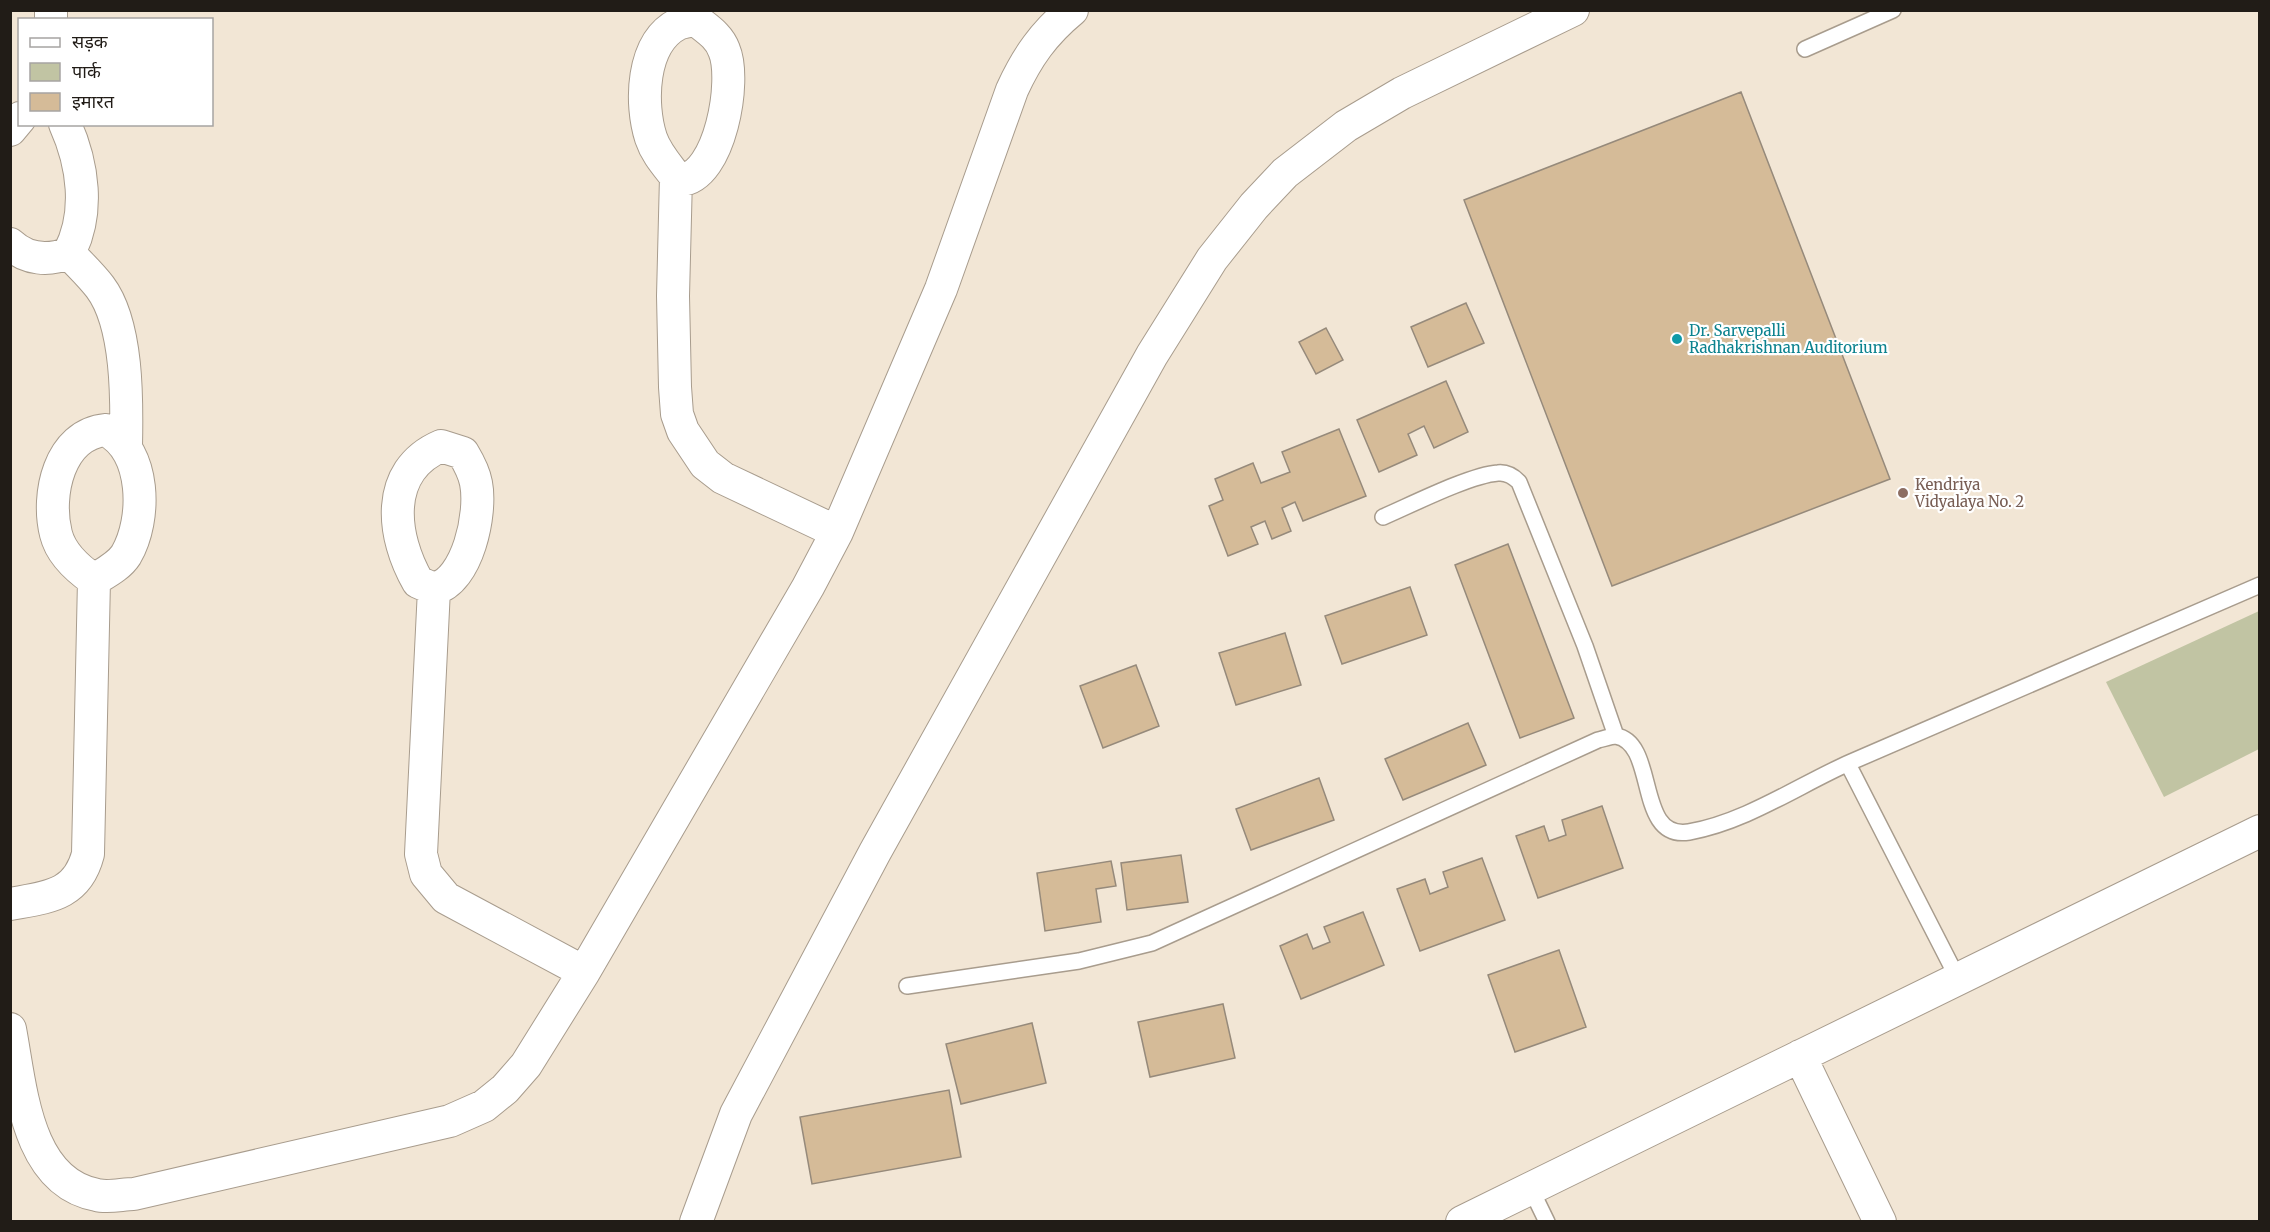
<svg xmlns="http://www.w3.org/2000/svg" width="2270" height="1232" font-family="Merriweather,'Noto Sans Devanagari',serif">
  <style>
    .green { fill: #c1c4a3 }
    .building { fill: #d5bb98; stroke: #968a7b; stroke-width: 1.5 }
    .lines { fill: none; stroke-linecap: round; stroke-linejoin: round }
    .lane-casing { stroke: #a89c8d; stroke-width: 18 }
    .street-casing { stroke: #a89c8d; stroke-width: 34 }
    .lane { stroke: #fff; stroke-width: 15 }
    .street { stroke: #fff; stroke-width: 32 }
    .culture-dot { fill: #0f9aa8; stroke: #fff; stroke-width: 2 }
    .education-dot { fill: #8d6e63; stroke: #fff; stroke-width: 2 }
    .labels { text-anchor: middle; dominant-baseline: central; stroke-width: 4.5; stroke-linejoin: round; paint-order: stroke }
    .culture-label { font-size: 15px; fill: #0d838f; stroke: #fff; text-anchor: start }
    .education-label { font-size: 15px; fill: #785e54; stroke: #fff; text-anchor: start }
  </style>
  <rect width="100%" height="100%" fill="#f2e6d5"/>
  <path class="green" d="M2259,611V749L2164,797L2106,682Z"/>
  <path class="building" d="M1741,92L1890,479L1612,586L1464,200Z
    M1466,303L1484,343L1428,367L1411,327Z
    M1326,328L1343,360L1316,374L1299,342Z
    M1446,381L1468,432L1434,448L1424,426L1408,434L1417,455L1379,472L1357,420Z
    M1339,429L1366,496L1303,521L1295,502L1282,508L1291,531L1272,539L1265,521L1251,527L1258,544L1228,556L1209,506L1223,500L1215,479L1253,463L1261,483L1290,472L1282,452Z
    M1508,544L1574,718L1520,738L1455,565Z
    M1410,587L1427,635L1342,664L1325,616Z
    M1285,633L1301,685L1236,705L1219,653Z
    M1136,665L1159,726L1103,748L1080,686Z
    M1468,723L1486,765L1403,800L1385,759Z
    M1319,778L1334,820L1251,850L1236,809Z
    M1602,806L1623,868L1538,898L1516,836L1544,826L1549,841L1566,835L1562,820Z
    M1181,855L1188,902L1127,910L1121,863Z
    M1482,858L1505,920L1420,951L1397,889L1425,879L1430,894L1448,887L1443,872Z
    M1111,861L1116,886L1096,889L1101,922L1045,931L1037,873Z
    M1363,912L1384,965L1301,999L1280,946L1307,934L1313,949L1330,942L1324,927Z
    M1559,950L1586,1027L1515,1052L1488,975Z
    M1223,1004L1235,1058L1150,1077L1138,1022Z
    M1032,1023L1046,1083L961,1104L946,1044Z
    M949,1090L961,1157L812,1184L800,1117Z"/>
  <g class="lines">
    <g class="lane-casing">
      <path id="lane" d="M1805,49L1893,10
        M1383,517C1411,505 1470,475 1498,473C1507,472 1513,476 1519,482L1585,646L1616,736
        M1848,764L1957,977
        M907,986L1079,961L1152,943L1598,740C1603,739 1611,736 1616,736C1658,743 1635,841 1689,832C1746,822 1799,785 1851,762C1987,703 2123,644 2260,585
        M1530,1187L1547,1222"/>
    </g>
    <g class="street-casing">
      <path id="street" d="M51,20V10
        M10,130L20,118
        M676,177L681,180C720,177 737,80 724,50C719,36 707,29 696,20C690,21 683,22 678,24C641,43 640,104 651,138C656,153 666,164 676,177L673,296L675,387L677,414L683,431L705,464L723,478L837,532
        M10,244C27,260 49,261 69,253C90,213 83,164 65,124
        M69,253C79,264 91,275 100,287C128,324 127,401 126,446
        M441,446L463,453C469,463 474,472 476,483C482,513 468,581 434,589L418,582C392,537 383,471 441,446Z
        M434,589L421,854L426,874L446,898L584,972
        M10,904C48,897 77,896 88,854L94,580C78,569 61,554 56,534C46,495 59,434 106,430C146,451 147,519 126,555C119,566 105,573 94,580
        M10,1029C21,1087 26,1182 97,1195C108,1198 123,1194 134,1194L450,1121L484,1106L505,1089L526,1065L584,972L808,587L837,532L941,289L1012,90C1027,57 1044,33 1072,10
        M1800,1056L1880,1222
        M696,1222L736,1114L875,852L1152,355L1212,259L1254,206L1285,173L1346,126L1402,93L1573,10
        M1462,1222L2260,831"/>
    </g>
    <use href="#lane" class="lane"/>
    <use href="#street" class="street"/>
  </g>
  <circle class="culture-dot" cx="1677" cy="339" r="6"/>
  <circle class="education-dot" cx="1903" cy="493" r="6"/>
  <g class="labels">
    <g class="culture-label">
      <text x="1689" y="330">Dr. Sarvepalli<tspan x="1689" dy="17">Radhakrishnan Auditorium</tspan></text>
    </g>
    <g class="education-label">
      <text x="1915" y="484">Kendriya<tspan x="1915" dy="17">Vidyalaya No. 2</tspan></text>
    </g>
  </g>
  <rect width="2270" height="1232" fill="none" stroke="#211c17" stroke-width="24"/>
  <rect x="18" y="18" width="195" height="108" fill="#ffffff" stroke="#a6a4a2" stroke-width="1.5"/>
  <rect x="30" y="38" width="30" height="9" fill="#ffffff" stroke="#a6a4a2" stroke-width="1.5"/>
  <text x="72" y="48" font-size="18" fill="#211c17">सड़क</text>
  <rect x="30" y="63" width="30" height="18" fill="#c1c4a3" stroke="#a6a4a2" stroke-width="1.5"/>
  <text x="72" y="78" font-size="18" fill="#211c17">पार्क</text>
  <rect x="30" y="93" width="30" height="18" fill="#d5bb98" stroke="#a6a4a2" stroke-width="1.5"/>
  <text x="72" y="108" font-size="18" fill="#211c17">इमारत</text>
</svg>
